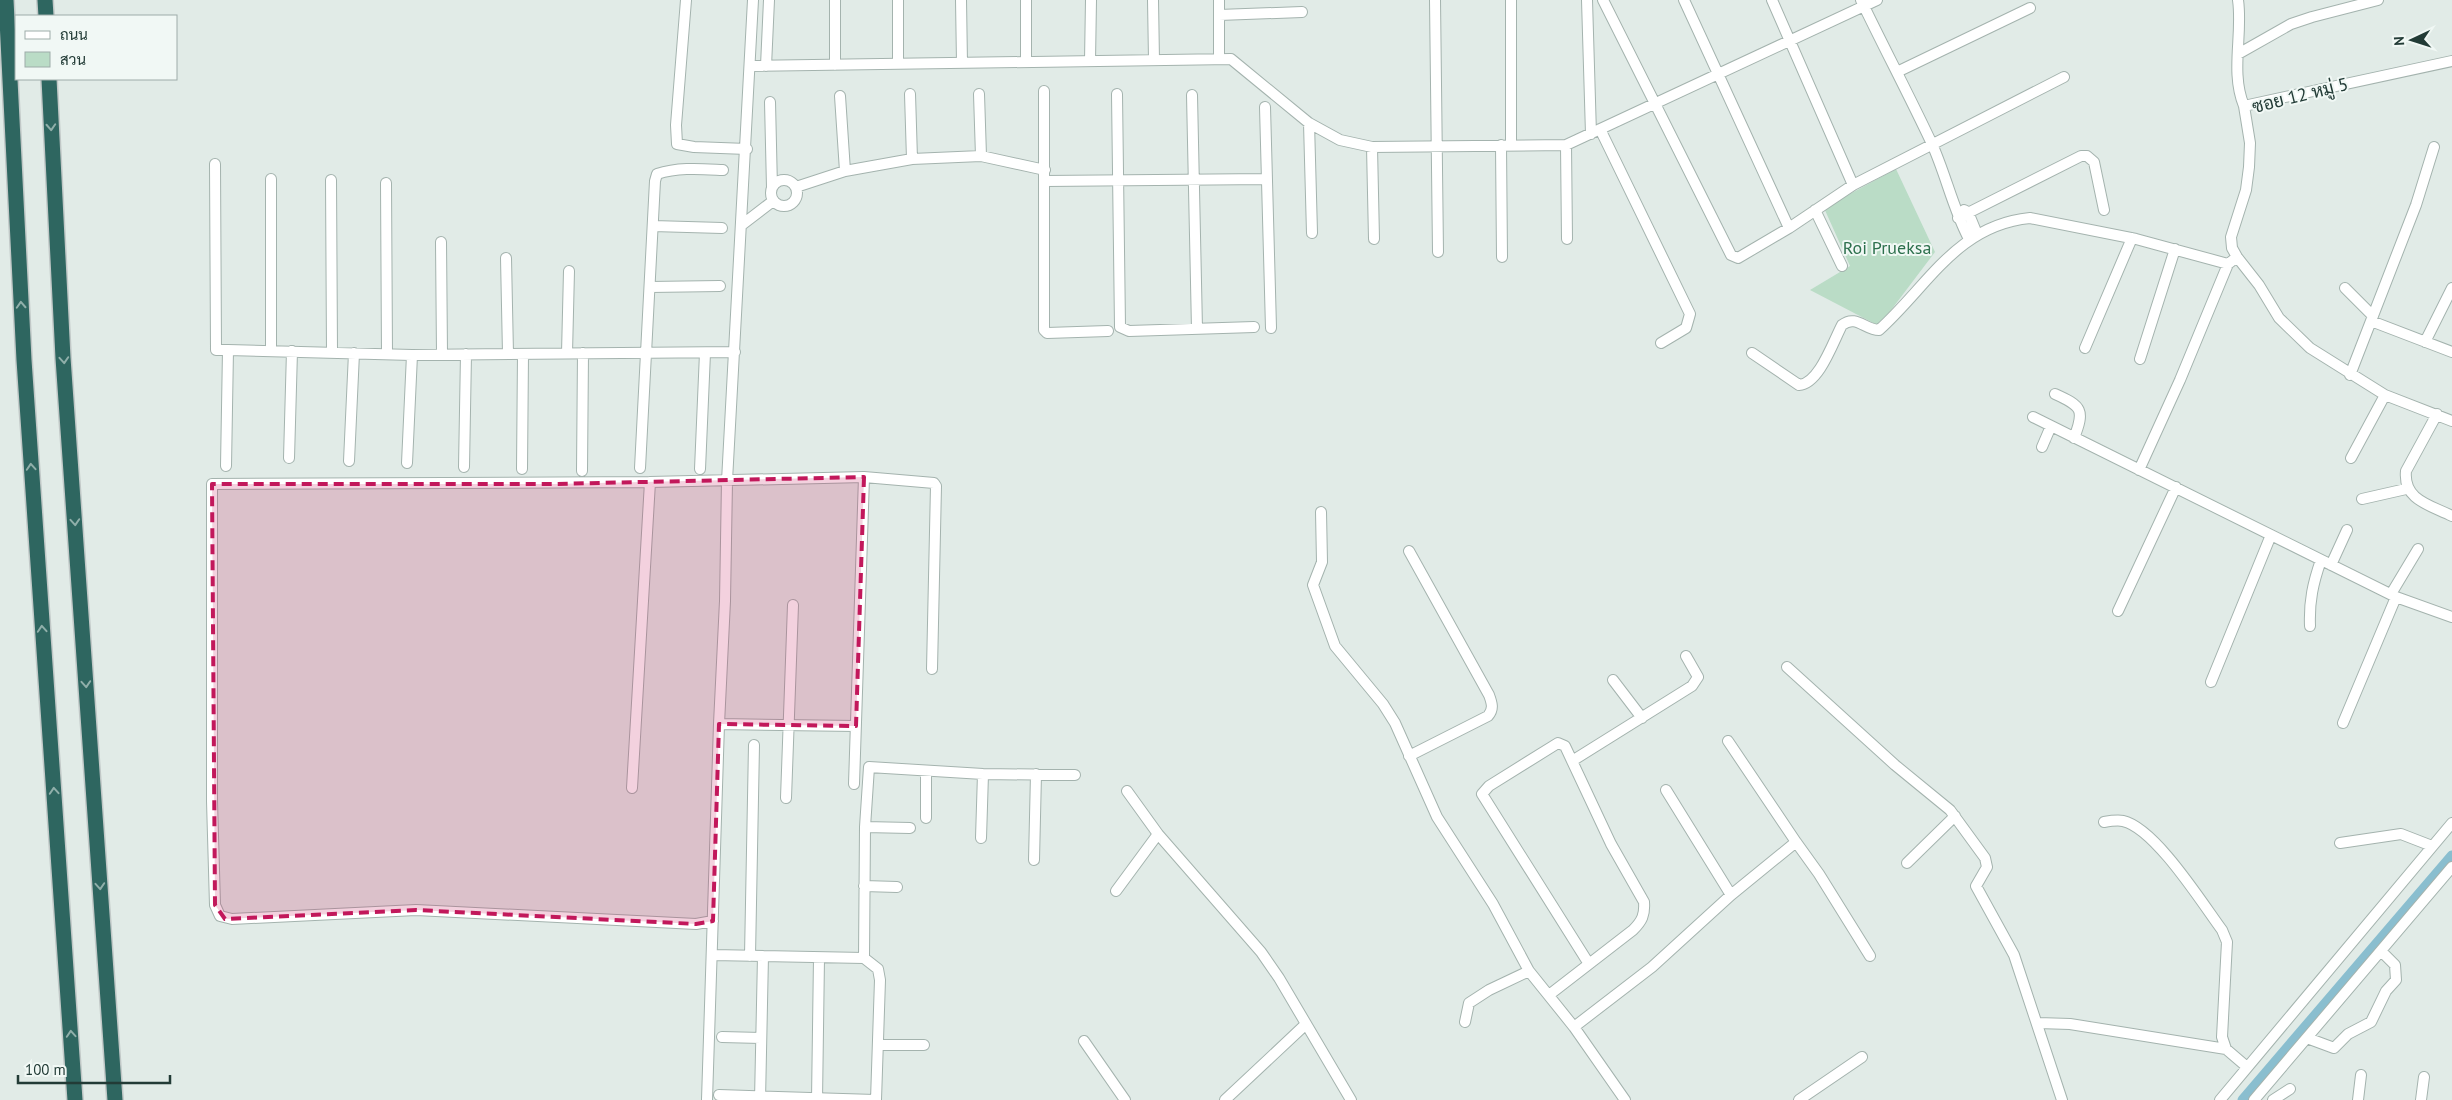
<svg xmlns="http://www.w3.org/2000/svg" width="2452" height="1100" font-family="'PT Sans',Sarabun,sans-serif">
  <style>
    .green { fill: #badcc6 }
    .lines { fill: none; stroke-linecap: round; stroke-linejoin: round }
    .canal { stroke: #8abecf; stroke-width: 11 }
    .street-casing { stroke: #a4b3ae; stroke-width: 12 }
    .highway-casing { stroke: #c1c8c7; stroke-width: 18 }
    .street { stroke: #fff; stroke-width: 10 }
    .highway { stroke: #2e6660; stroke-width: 15 }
    .oneway { stroke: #90afaa }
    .marked { fill: #c2185b; fill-opacity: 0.2; stroke: #c2185b; stroke-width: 4; stroke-dasharray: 10 6; stroke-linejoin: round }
    .labels { text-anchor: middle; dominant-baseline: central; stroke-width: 4; stroke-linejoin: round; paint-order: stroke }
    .street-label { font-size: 18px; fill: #223b36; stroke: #f1f8f5 }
    .park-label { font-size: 18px; fill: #2d704d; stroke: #f1f8f5 }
  </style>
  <rect width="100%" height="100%" fill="#e1ebe7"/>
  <path class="green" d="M1896,169L1935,252L1879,326L1810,290L1850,266L1824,208Z"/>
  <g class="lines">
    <path class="canal" d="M2243,1100L2452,856"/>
    <g class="street-casing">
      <path id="street" d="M686,0L676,125L677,144L694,147L747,149
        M898,0V64
        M961,0L962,63
        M1153,0L1154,60
        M1219,0V59
        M1435,0L1438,252
        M1587,0L1591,134
        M1603,0L1731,255L1738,258L1789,228L1853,185L2064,77
        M1684,0L1789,228
        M1772,0L1853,185
        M1861,0C1884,48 1909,95 1932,144C1946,175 1953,209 1969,239
        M2238,0C2243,35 2230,72 2244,106
        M1219,15L1302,12
        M2238,54L2291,24L2312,17L2378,0
        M1090,61L1091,0
        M2452,61L2244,106L2250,143L2249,167L2246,190L2231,237L2232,248L2237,257L2259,285L2279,318L2310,348L2385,395L2452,421
        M1026,62V0
        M835,65V0
        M750,66L1231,59L1309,123L1340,140L1372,147L1566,145L1877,0
        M766,66L769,0
        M1897,72L2030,8
        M1044,91V330L1047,333L1108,331
        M910,94L912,159
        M979,94L981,156
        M1117,94L1120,327L1129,331L1254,327
        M1192,95L1197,329
        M840,96L845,171
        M770,102L772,188
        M1265,107L1271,328
        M1309,123L1312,233
        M1600,129L1690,314L1686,328L1661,343
        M1501,145L1502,257
        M1511,145V0
        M1566,145L1567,239
        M1372,147L1374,239
        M215,164L216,350H228
        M331,180L332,352
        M771 193a13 13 0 1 1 26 0a13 13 0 1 1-26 0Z
        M1045,181L1267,179
        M386,183L387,354
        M796,187L845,171L912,159L981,156L1045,170
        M1815,210L1842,266
        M1964,210L1968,212L1977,234
        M1958,218L2081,156H2087L2094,162L2104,210
        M743,224L773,201
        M653,226L722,228
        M441,242L442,354
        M506,258L508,354
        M650,287L720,286
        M2345,288L2373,316
        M2371,321L2452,352
        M2425,342L2452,288
        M2085,348L2132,238
        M271,350V179
        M567,353L569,271
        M1752,353L1799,385C1819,384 1833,342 1842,325C1856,314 1865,330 1879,330C1928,286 1957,225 2030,218L2136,239L2228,264L2237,257
        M2140,359L2175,249
        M2350,375L2416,205L2434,147
        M2055,394C2082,406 2085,410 2074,438
        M2437,414L2406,471C2403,500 2430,505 2452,516
        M2033,417L2396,597L2452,617
        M2042,447L2051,426
        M289,458L292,351
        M2351,458L2385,395
        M349,461L354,353
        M407,463L412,355
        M226,466L228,350L412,355L735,352
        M464,467L466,354
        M640,468L655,181L657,174C679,167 701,169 723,170
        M522,469L523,354
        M700,469L705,353
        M2139,470L2180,380L2228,264
        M582,471L583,353
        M650,482L212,484V801L215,905L220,916L232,919L416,910L696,924L713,921
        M2362,499L2406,489
        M1321,512L1322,562L1313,585L1335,646L1383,704L1395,723L1437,817L1493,904L1529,971L1574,1027L1625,1100
        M2331,565L2347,530
        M2391,594L2418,549
        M2118,611L2176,487
        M2310,626C2309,601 2313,583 2321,560
        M1787,667L1895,765L1950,810L1985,858L1987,867L1976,886L2014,955L2062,1100
        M1613,680L1642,718
        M2211,682L2271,535
        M2343,723L2396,597
        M719,724L856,726
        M1728,741L1796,842
        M1409,756L1488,716C1494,709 1492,703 1489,695L1409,551
        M1572,761L1692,686L1698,677L1686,656
        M854,784L864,477
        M632,788L650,482L864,477L934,483L936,486L932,669
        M1666,790L1731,895
        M1127,791L1158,834L1261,952L1279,978L1351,1100
        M786,798L793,605
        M926,818V772
        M2104,822C2110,821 2118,820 2123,821C2155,828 2202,903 2222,930L2227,942L2222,1037L2226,1049L2247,1067
        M865,827L910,828
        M981,838L983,774
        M2340,843L2401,834L2432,846
        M1034,860L1036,774
        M1907,863L1955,816
        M864,886L897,887
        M1116,891L1158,834
        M713,955L864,958L878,969L880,980L876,1100
        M750,956L754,745
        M864,958L865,827L869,767L983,774L1075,775
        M1549,995L1633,930C1642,921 1645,915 1644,902L1611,844L1565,746L1558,743L1489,786L1482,794L1589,964
        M1465,1022L1469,1003L1489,990L1529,971
        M2038,1023L2070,1024L2226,1049
        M1574,1027L1652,967L1731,895L1796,842L1819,874L1870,956
        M722,1037L761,1038
        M2307,1038L2334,1048L2348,1034L2371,1022L2386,991L2396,980L2395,965L2381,951
        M1084,1041L1125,1100
        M878,1045H924
        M719,1095L875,1100
        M707,1100L719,724L725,601L727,481L753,0
        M760,1100L763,956
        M817,1100L819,958
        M1225,1100L1306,1024
        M1799,1100L1862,1057
        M2220,1100L2452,823
        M2254,1100L2452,867
        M2273,1100L2290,1089
        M2358,1100L2361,1075
        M2421,1100L2424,1077"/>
    </g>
    <g class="highway-casing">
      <path id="highway" d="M6,0L24,360L75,1100
        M45,0L46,16
        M49,79L63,358L115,1100"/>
    </g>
    <use href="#street" class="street"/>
    <use href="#highway" class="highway"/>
  </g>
  <defs><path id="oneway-chevron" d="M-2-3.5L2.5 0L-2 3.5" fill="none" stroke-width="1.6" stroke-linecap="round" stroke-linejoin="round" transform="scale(1.25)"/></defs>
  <g class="oneway">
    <use href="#oneway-chevron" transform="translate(51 127) rotate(87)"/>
    <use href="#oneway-chevron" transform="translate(21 305) rotate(-93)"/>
    <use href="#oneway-chevron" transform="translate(64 360) rotate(86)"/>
    <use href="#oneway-chevron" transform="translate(31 467) rotate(-94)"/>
    <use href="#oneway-chevron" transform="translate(75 522) rotate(86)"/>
    <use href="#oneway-chevron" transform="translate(42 629) rotate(-94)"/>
    <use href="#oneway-chevron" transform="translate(86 684) rotate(86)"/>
    <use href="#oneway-chevron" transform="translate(54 791) rotate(-94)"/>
    <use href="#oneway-chevron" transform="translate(100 886) rotate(86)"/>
    <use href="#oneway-chevron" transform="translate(71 1034) rotate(-94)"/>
  </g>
  <path class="marked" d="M864,477L856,726L719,724L713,921L696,924L416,910L225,919L215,905L212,484H554Z"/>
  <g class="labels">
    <g class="street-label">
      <text transform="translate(2300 95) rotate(-14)">ซอย 12 หมู่ 5</text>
    </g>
    <g class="park-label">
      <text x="1887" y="247">Roi Prueksa</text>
    </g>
  </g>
  <rect x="15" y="15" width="162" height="65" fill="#f1f8f5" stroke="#9eaca9"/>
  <rect x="25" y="31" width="25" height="8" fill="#ffffff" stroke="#9eaca9"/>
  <text x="60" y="40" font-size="15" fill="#223b36">ถนน</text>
  <rect x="25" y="52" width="25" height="15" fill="#badcc6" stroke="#9eaca9"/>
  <text x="60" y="65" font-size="15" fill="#223b36">สวน</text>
  <g transform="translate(2412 40) rotate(266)" stroke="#f1f8f5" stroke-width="4" paint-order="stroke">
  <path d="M0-4L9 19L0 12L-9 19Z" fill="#223b36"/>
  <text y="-8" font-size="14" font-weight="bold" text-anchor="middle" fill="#223b36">N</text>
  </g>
  <path d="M18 1075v8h152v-8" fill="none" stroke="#223b36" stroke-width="2.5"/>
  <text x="25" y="1075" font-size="15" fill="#223b36" stroke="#f1f8f5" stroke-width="4" paint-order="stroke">100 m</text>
</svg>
